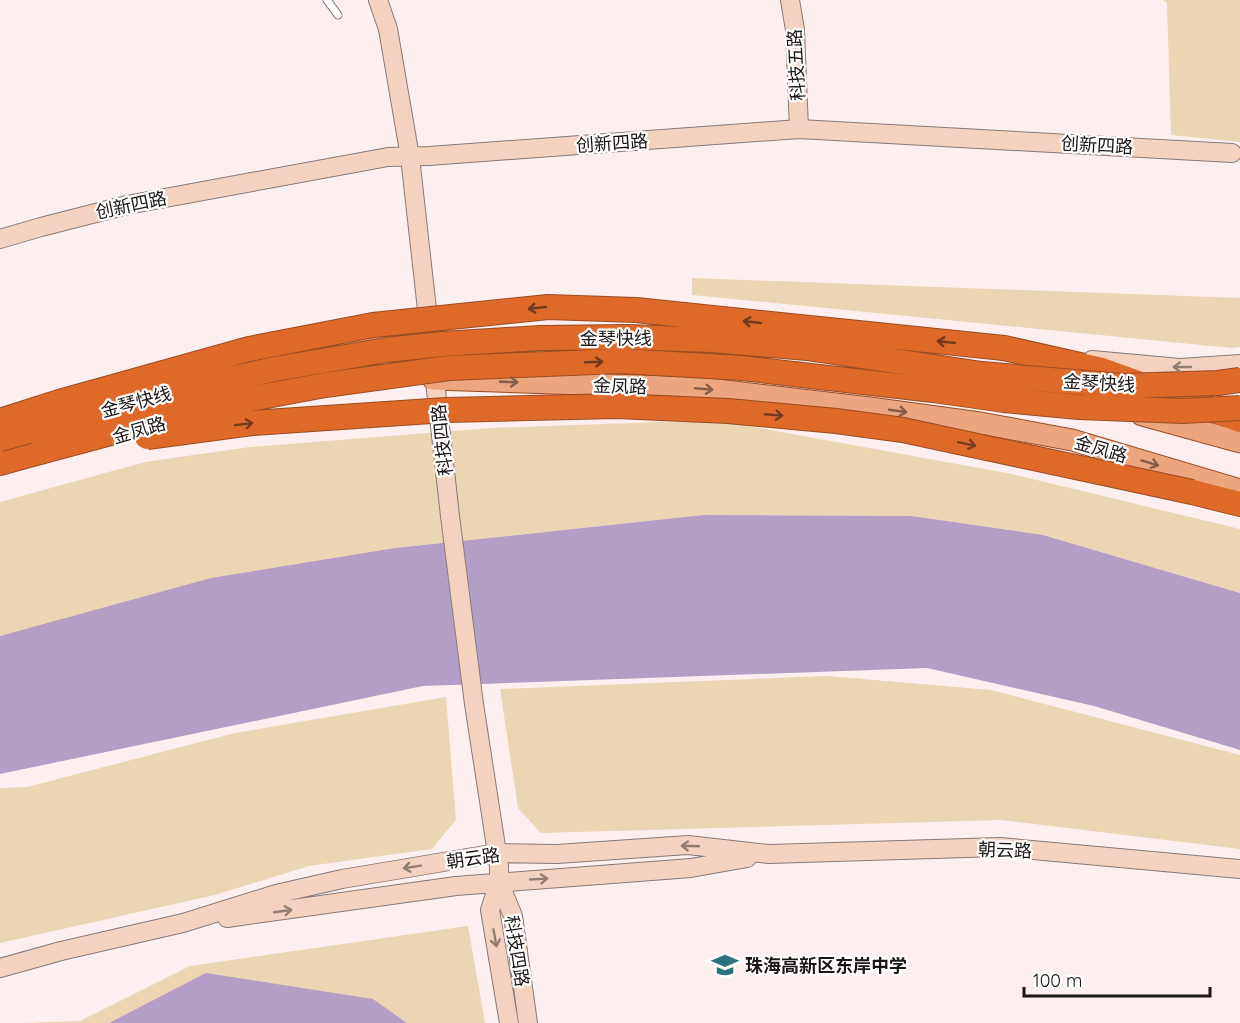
<svg xmlns="http://www.w3.org/2000/svg" width="1240" height="1023" font-family="Quicksand,'Noto Sans SC',sans-serif">
  <style>
    .green { fill: #ebd5b3 }
    .water { fill: #b39fc5 }
    .lines { fill: none; stroke-linecap: round; stroke-linejoin: round }
    .lane-casing { stroke: #88797a; stroke-width: 9 }
    .secondary-casing { stroke: #88797a; stroke-width: 20 }
    .primary-casing { stroke: #9a4c22; stroke-width: 23 }
    .highway-casing { stroke: #9a4c22; stroke-width: 26 }
    .lane { stroke: #fff; stroke-width: 7 }
    .secondary { stroke: #f5d2bf; stroke-width: 18 }
    .primary { stroke: #eca57f; stroke-width: 21 }
    .highway { stroke: #df6929; stroke-width: 24 }
    .highway-bridge-casing { stroke: #9a4c22; stroke-width: 26; stroke-linecap: butt }
    .highway-bridge { stroke: #df6929; stroke-width: 24 }
    .oneway { stroke: #733b1e }
    .oneway2 { stroke: #937d72 }
    .oneway3 { stroke: #845d4a }
    .labels { text-anchor: middle; dominant-baseline: central; stroke-width: 4.5; stroke-linejoin: round; paint-order: stroke }
    .street-label { font-size: 18px; fill: #1b1515; stroke: #fff }
    .poi-label { font-size: 18px; font-weight: bold; fill: #1b1515; stroke: #fff; text-anchor: start }
  </style>
  <rect width="100%" height="100%" fill="#fdeff0"/>
  <path class="green" d="M1163,0H1240V142L1171,135L1167,3Z
    M692,278L1240,298V347L1232,348L692,295Z
    M715,420L1012,474L1240,529V593L1043,535L912,516L703,515L395,548L43,625L0,636V502L145,462L250,447L491,428Z
    M828,676L991,690L1240,755V849L1001,820L541,833L518,808L500,689Z
    M446,697L456,820L432,849L309,866L215,895L0,943V788L27,787L235,733Z
    M468,926L485,1023H21L80,1021L190,966Z"/>
  <path class="water" d="M703,515L912,516L1043,535L1240,593V750L1094,706L927,668L423,686L0,774V636L211,578L395,548Z
    M206,973L373,999L407,1023H109Z"/>
  <g class="lines">
    <g class="lane-casing">
      <path id="lane" d="M327,0L338,15"/>
    </g>
    <g class="secondary-casing">
      <path id="secondary" d="M378,0L388,29L410,157L450,516L474,704L499,866V882L513,916L528,1023
        M790,0L795,30L799,129
        M0,239L41,227L127,205L388,157L429,156L799,129L1232,153
        M1092,360L1180,368L1240,364
        M499,882L490,910L509,1023
        M227,918L456,886L691,868L747,858
        M0,968L61,951L183,923L276,894L342,879L497,853L557,854L688,845L769,854L1000,847L1240,869"/>
    </g>
    <g class="primary-casing">
      <path id="primary" d="M667,348L759,358
        M215,369L330,345L397,338
        M433,379L700,388L870,408L980,423L1072,440L1240,490
        M1142,415L1240,442"/>
    </g>
    <g class="highway-casing">
      <path id="highway" d="M1004,348L1102,370L1240,420
        M0,463L40,452
        M1192,492L1240,504"/>
    </g>
    <use href="#lane" class="lane"/>
    <use href="#secondary" class="secondary"/>
    <use href="#primary" class="primary"/>
    <use href="#highway" class="highway"/>
    <g class="highway-bridge-casing">
      <path id="highway-bridge" d="M0,421L59,402L249,349L373,325L548,307L636,310L1004,348
        M147,437L252,423L446,410L617,406L728,411L836,421L903,430L1192,492
        M0,439L194,387L275,369L386,350L442,344L540,338L628,337L712,340L807,348L982,374L1121,386L1218,383L1240,380
        M40,452L212,406L325,385L449,368L621,361L742,368L933,390L1004,400L1079,407L1183,411L1240,408"/>
    </g>
    <use href="#highway-bridge" class="highway-bridge"/>
  </g>
  <defs><path id="oneway-shaft" d="M-6 0H5M1.5-3L5.5 0L1.5 3" fill="none" stroke-width="1.6" stroke-linecap="round" stroke-linejoin="round" transform="scale(1.5)"/></defs>
  <g class="oneway">
    <use href="#oneway-shaft" transform="translate(537 308) rotate(174)"/>
    <use href="#oneway-shaft" transform="translate(752 322) rotate(-174)"/>
    <use href="#oneway-shaft" transform="translate(946 342) rotate(-174)"/>
    <use href="#oneway-shaft" transform="translate(594 362) rotate(-2)"/>
    <use href="#oneway-shaft" transform="translate(774 415) rotate(5)"/>
    <use href="#oneway-shaft" transform="translate(244 424) rotate(-7)"/>
    <use href="#oneway-shaft" transform="translate(967 444) rotate(12)"/>
  </g>
  <g class="oneway2">
    <use href="#oneway-shaft" transform="translate(1182 367) rotate(180)"/>
    <use href="#oneway-shaft" transform="translate(690 846) rotate(-178)"/>
    <use href="#oneway-shaft" transform="translate(412 867) rotate(171)"/>
    <use href="#oneway-shaft" transform="translate(539 879) rotate(-3)"/>
    <use href="#oneway-shaft" transform="translate(283 911) rotate(-8)"/>
    <use href="#oneway-shaft" transform="translate(495 938) rotate(80)"/>
  </g>
  <g class="oneway3">
    <use href="#oneway-shaft" transform="translate(509 382) rotate(2)"/>
    <use href="#oneway-shaft" transform="translate(704 389) rotate(5)"/>
    <use href="#oneway-shaft" transform="translate(898 411) rotate(8)"/>
    <use href="#oneway-shaft" transform="translate(1150 463) rotate(17)"/>
  </g>
  <defs>
    <g id="school-bare" transform="scale(2.07)"><path d="M0-5L7-2L0 1L-7-2ZM-4 1L0 2.5L4 1V4Q0 6-4 4Z" fill="#2c727f" stroke="#fff" stroke-width="2.5" paint-order="stroke"/></g>
  </defs>
  <g fill-rule="evenodd">
    <use href="#school-bare" x="725" y="965"/>
  </g>
  <g class="labels">
    <g class="street-label">
      <text transform="translate(796 65) rotate(-93)">科技五路</text>
      <text transform="translate(612 143) rotate(-4)">创新四路</text>
      <text transform="translate(1097 145) rotate(3)">创新四路</text>
      <text transform="translate(131 205) rotate(-12)">创新四路</text>
      <text x="616" y="338">金琴快线</text>
      <text transform="translate(1099 383) rotate(3)">金琴快线</text>
      <text transform="translate(620 386) rotate(2)">金凤路</text>
      <text transform="translate(136 402) rotate(-15)">金琴快线</text>
      <text transform="translate(139 430) rotate(-16)">金凤路</text>
      <text transform="translate(442 440) rotate(-96)">科技四路</text>
      <text transform="translate(1101 449) rotate(16)">金凤路</text>
      <text transform="translate(1005 850) rotate(2)">朝云路</text>
      <text transform="translate(473 858) rotate(-8)">朝云路</text>
      <text transform="translate(517 951) rotate(81)">科技四路</text>
    </g>
    <g class="poi-label">
      <text x="745" y="965">珠海高新区东岸中学</text>
    </g>
  </g>
  <path d="M1024 987v9h186v-9" fill="none" stroke="#1b1515" stroke-width="3"/>
  <text x="1033" y="987" font-size="18" fill="#1b1515" stroke="#ffffff" stroke-width="4.5" paint-order="stroke">100 m</text>
</svg>
